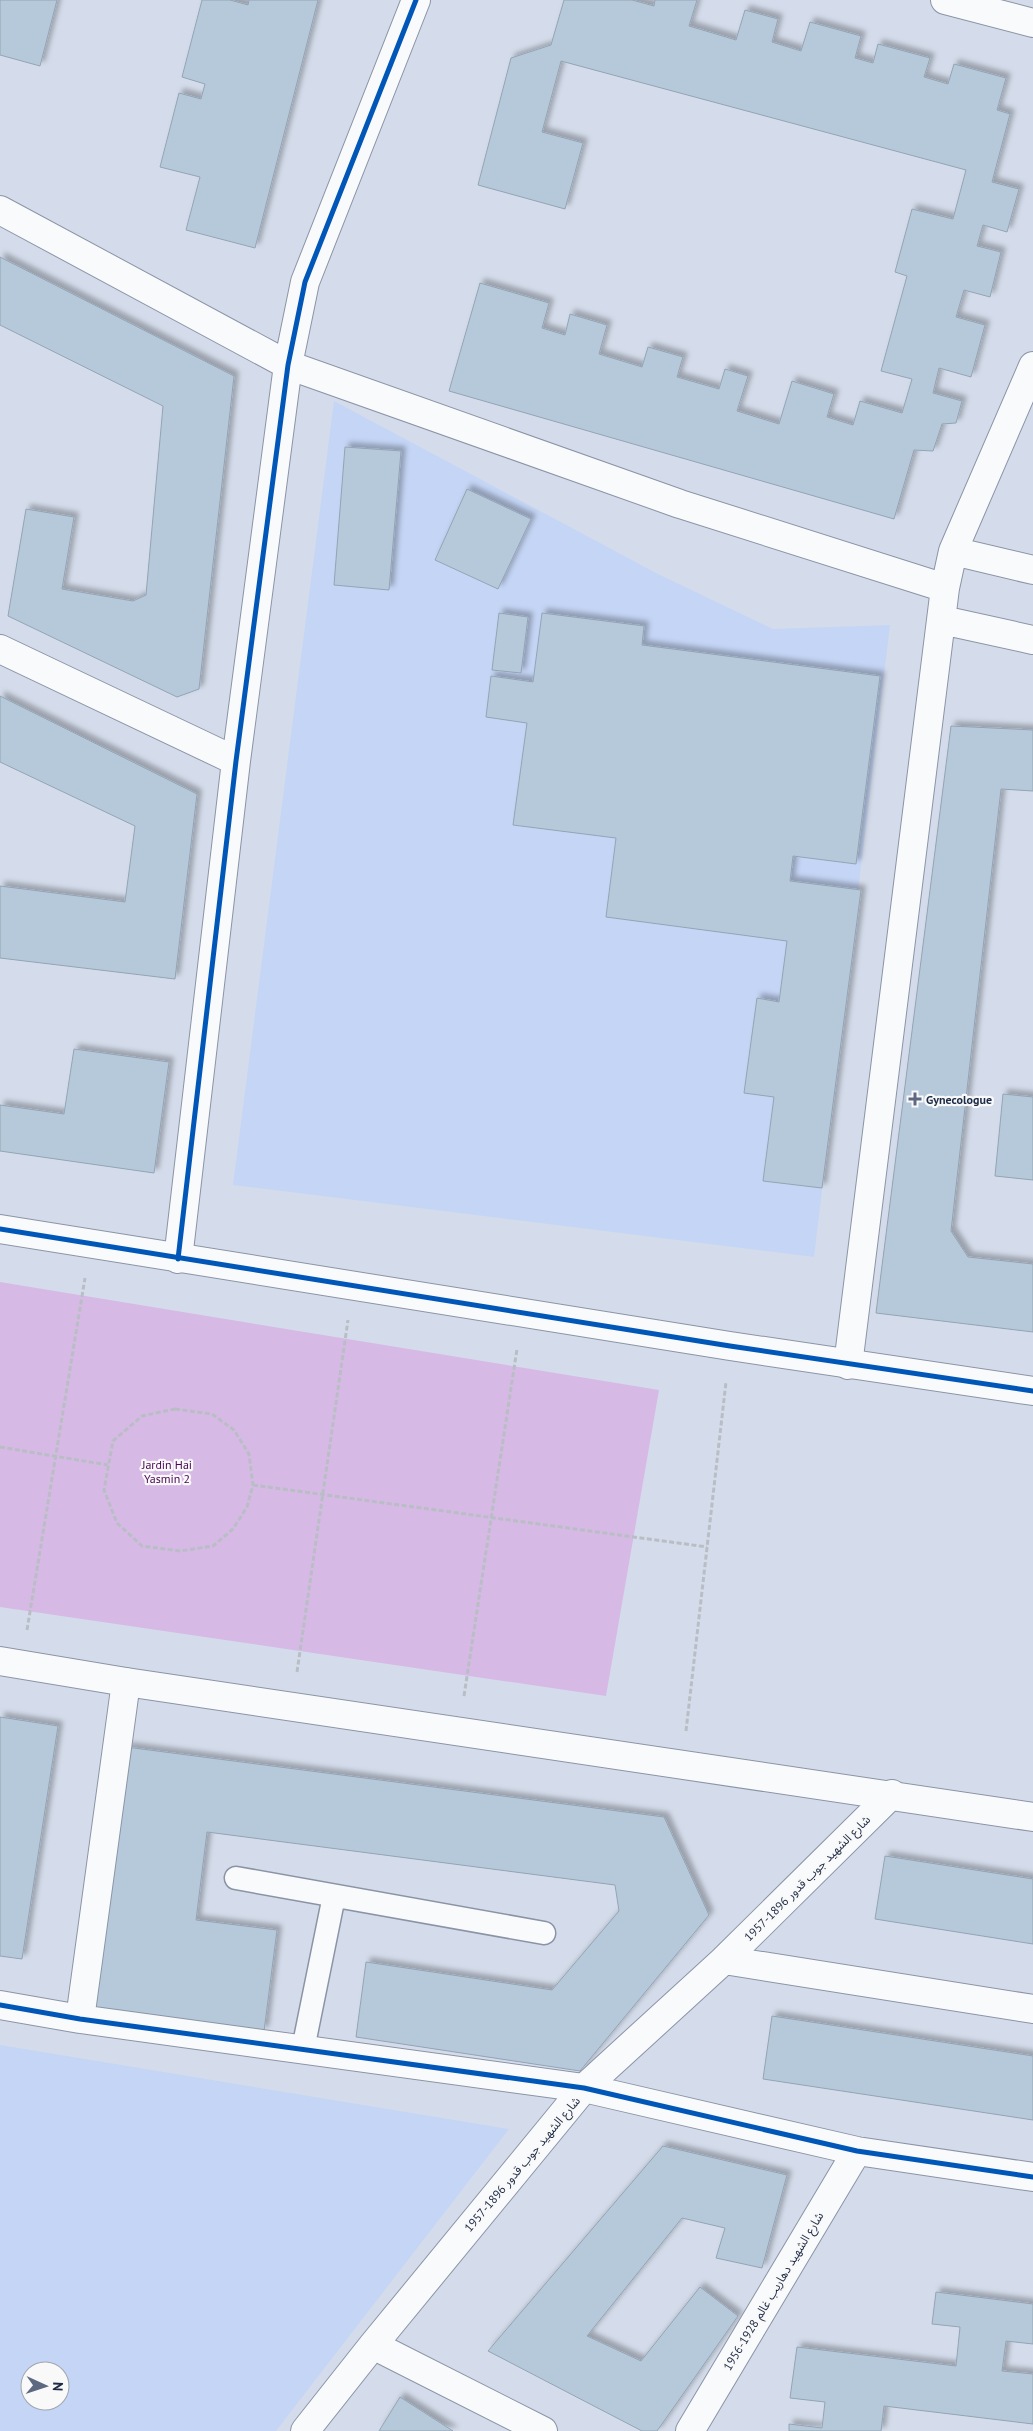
<svg xmlns="http://www.w3.org/2000/svg" width="1033" height="2431" font-family="'PT Sans','Noto Sans Arabic',sans-serif">
  <style>
    .built { fill: #c4d5f5; fill-rule: evenodd }
    .green { fill: #d7b9e6 }
    .building { fill: #b6c9da; stroke: #93a4b4; filter: url(#shadow) }
    .lines { fill: none; stroke-linecap: round; stroke-linejoin: round }
    .lane-casing { stroke: #8b94a6; stroke-width: 25 }
    .street-casing { stroke: #8b94a6; stroke-width: 30 }
    .secondary-casing { stroke: #8b94a6; stroke-width: 30 }
    .primary-casing { stroke: #8b94a6; stroke-width: 30 }
    .path { stroke: #b9bec5; stroke-width: 3; stroke-dasharray: 5 2.5; stroke-linecap: butt }
    .lane { stroke: #f9fafc; stroke-width: 22 }
    .street { stroke: #f9fafc; stroke-width: 28 }
    .secondary { stroke: #f9fafc; stroke-width: 28 }
    .primary { stroke: #f9fafc; stroke-width: 28 }
    .cycleway-casing { stroke: #f9f9f9; stroke-width: 8 }
    .cycleway { stroke: #0057b8; stroke-width: 5 }
    .poi-dot { fill: #5d6980; stroke: #f9f9f9; stroke-width: 2 }
    .labels { text-anchor: middle; dominant-baseline: central; stroke-width: 4.5; stroke-linejoin: round; paint-order: stroke }
    .poi-label { font-size: 12px; font-weight: bold; fill: #1d2b46; stroke: #f9f9f9; text-anchor: start }
    .park-label { font-size: 12px; fill: #4b0454; stroke: #f9f9f9 }
    .street-label { font-size: 12px; fill: #1d2b46; stroke: #f9f9f9 }
  </style>
  <defs>
    <filter id="shadow"><feDropShadow dx="4.5" dy="-4.5" stdDeviation="2.5" flood-color="#0004"/></filter>
  </defs>
  <rect width="100%" height="100%" fill="#d4dceb"/>
  <path class="built" d="M334,401L658,574L773,629L890,625L814,1257L233,1185Z
    M0,2045L509,2129L276,2431H0ZM30,2371H60V2401H30Z"/>
  <path class="green" d="M0,1282L659,1390L606,1696L0,1607Z"/>
  <path class="building" d="M0,0H57L40,66L0,55Z
    M202,0H230L248,5L249,0H318L255,248L186,230L200,177L160,167L179,93L201,99L205,84L182,77Z
    M564,0H632L654,6L655,0H697L689,26L736,40L745,10L778,19L772,42L801,51L810,22L861,36L855,58L873,63L878,44L930,58L924,77L948,84L954,64L1006,78L997,110L1010,114L992,182L1019,189L1007,232L983,225L977,246L1001,252L990,297L964,290L956,317L985,325L971,377L939,368L933,393L962,401L956,423L942,424L933,451L914,450L894,519L449,391L480,283L549,303L542,328L565,335L570,314L607,325L599,354L642,367L648,347L683,357L677,377L719,389L725,369L748,376L737,411L779,424L792,381L834,394L827,417L853,425L860,401L902,413L912,379L881,371L907,276L895,272L912,209L953,219L966,170L561,61L542,132L583,143L565,209L478,185L511,58L551,45Z
    M0,257L234,376L199,689L177,697L8,616L26,509L74,517L62,589L133,601L146,595L163,406L0,325Z
    M345,447L401,451L389,590L334,585Z
    M467,489L531,519L498,589L435,560Z
    M499,613L528,617L521,673L492,670Z
    M542,613L644,626L642,645L880,676L856,864L793,856L790,881L861,890L822,1188L763,1181L774,1097L744,1093L757,998L779,1002L787,941L606,917L616,838L513,825L527,723L486,717L491,676L533,682Z
    M0,696L197,794L175,979L0,958V886L125,902L135,826L0,762Z
    M951,726L1033,730V791L1001,789L951,1231L968,1257L1033,1264V1332L876,1313Z
    M74,1049L169,1062L154,1173L0,1151V1105L64,1114Z
    M1003,1094L1033,1097V1180L995,1176Z
    M0,1717L58,1726L22,1959L0,1956Z
    M126,1747L664,1817L709,1915L580,2071L356,2037L366,1962L552,1990L619,1911L615,1885L207,1832L196,1920L277,1930L264,2031L92,2009Z
    M885,1856L1033,1879V1944L875,1919Z
    M772,2016L1033,2056V2120L763,2079Z
    M663,2146L787,2175L762,2268L716,2258L725,2228L682,2218L587,2336L641,2361L700,2287L738,2316L657,2431H642L488,2351Z
    M936,2292L1033,2304V2344L1006,2341L1002,2371L1033,2374V2424L884,2406L881,2431H789V2424L822,2428L825,2402L790,2398L797,2347L956,2366L960,2327L932,2324Z
    M400,2397L453,2431H379Z"/>
  <g class="lines">
    <g class="lane-casing">
      <path id="lane" d="M236,1878L544,1933
        M303,2049L334,1896"/>
    </g>
    <g class="street-casing">
      <path id="street" d="M0,210L288,365L680,504L945,588
        M953,551L1033,366
        M942,620L1033,640
        M0,649L236,761
        M178,1259L236,761L288,365L305,282L416,0
        M848,1365L945,588L953,551L1033,570
        M724,1960L1033,2009
        M0,2005L80,2019L584,2088L857,2151L1033,2177
        M80,2019L126,1682
        M373,2345L543,2431
        M305,2431L373,2345L584,2088L724,1960L892,1794
        M690,2431L857,2151"/>
    </g>
    <g class="secondary-casing">
      <path id="secondary" d="M0,1229L730,1346L1033,1391
        M0,1661L126,1682L1033,1817"/>
    </g>
    <g class="primary-casing">
      <path id="primary" d="M945,0L1033,23"/>
    </g>
    <path class="path" d="M175,1409L212,1414L234,1430L249,1454L253,1485L247,1507L233,1529L213,1546L180,1551L142,1546L117,1523L104,1490L113,1441L142,1416Z
      M0,1447L108,1465
      M253,1485L707,1547
      M27,1630L85,1278
      M297,1672L348,1320
      M464,1696L517,1349
      M686,1731L726,1382"/>
    <use href="#lane" class="lane"/>
    <use href="#street" class="street"/>
    <use href="#secondary" class="secondary"/>
    <use href="#primary" class="primary"/>
    <g class="cycleway-casing">
      <path id="cycleway" d="M0,1229L730,1346L1033,1391
        M178,1259L236,761L288,365L305,282L416,0
        M0,2005L80,2019L584,2088L857,2151L1033,2177"/>
    </g>
    <use href="#cycleway" class="cycleway"/>
  </g>
  <path class="poi-dot" d="M912.5 1091.5h5v5h5v5h-5v5h-5v-5h-5v-5h5z"/>
  <g class="labels">
    <g class="poi-label">
      <text x="926" y="1099">Gynecologue</text>
    </g>
    <g class="park-label">
      <text x="167" y="1464">Jardin Hai<tspan x="167" dy="14">Yasmin 2</tspan></text>
    </g>
    <g class="street-label">
      <text transform="translate(807 1878) rotate(-45)">شارع الشهيد جوب قدور 1896-1957</text>
      <text transform="translate(522 2164) rotate(-50)">شارع الشهيد جوب قدور 1896-1957</text>
      <text transform="translate(773 2291) rotate(-59)">شارع الشهيد دهاريب غالم 1928-1956</text>
    </g>
  </g>
  <g transform="translate(45 2386) rotate(93)"><circle r="24" fill="#f9f9f9" stroke="#a1a7b1"/>
  <path d="M0-4L9 19L0 12L-9 19Z" fill="#5d6980"/>
  <text y="-8" font-size="14" font-weight="bold" text-anchor="middle" fill="#1d2b46">N</text>
  </g>
</svg>
